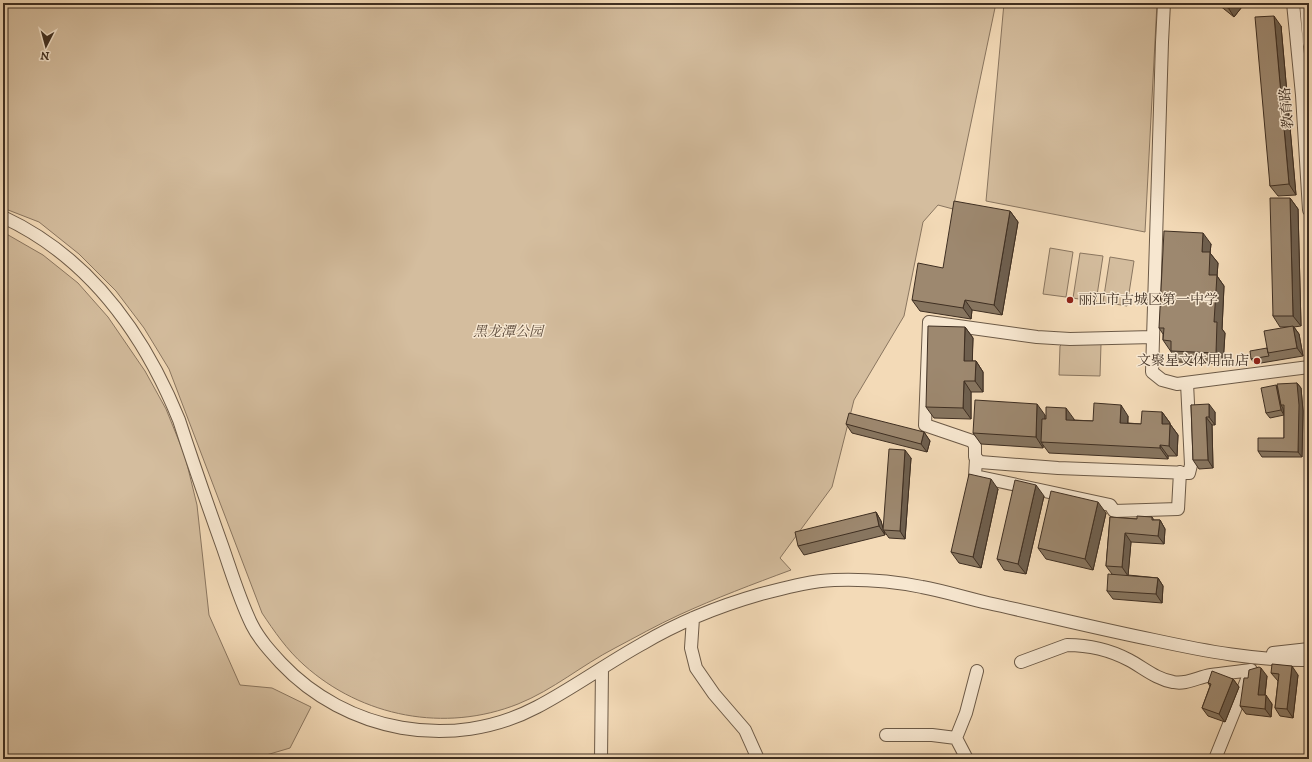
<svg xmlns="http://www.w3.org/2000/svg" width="1312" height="762" font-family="'IM FELL DW Pica','Noto Serif SC',serif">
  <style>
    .green { fill: #d4bd9e; stroke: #8a7660 }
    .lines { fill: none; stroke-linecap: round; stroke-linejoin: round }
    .minor-casing { stroke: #6c5a47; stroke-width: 14 }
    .minor { stroke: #f7e7d0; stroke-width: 12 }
    .wall { fill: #87755f; stroke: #3f2f22 }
    .shaded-wall { fill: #6e5f4e; stroke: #3f2f22 }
    .building { fill: #9d886f; stroke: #3f2f22 }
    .poi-dot { fill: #8f2418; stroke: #f7e7d0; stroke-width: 1.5 }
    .labels { text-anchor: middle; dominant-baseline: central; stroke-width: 3; stroke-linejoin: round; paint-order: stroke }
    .street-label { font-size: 14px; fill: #3f2f22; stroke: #f7e7d0 }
    .poi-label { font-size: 14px; fill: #3f2f22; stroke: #f7e7d0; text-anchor: start }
    .park-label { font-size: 14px; font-style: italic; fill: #5d4b3b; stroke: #f7e7d0 }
  </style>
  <rect width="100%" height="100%" fill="#f3dab7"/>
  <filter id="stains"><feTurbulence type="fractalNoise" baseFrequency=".005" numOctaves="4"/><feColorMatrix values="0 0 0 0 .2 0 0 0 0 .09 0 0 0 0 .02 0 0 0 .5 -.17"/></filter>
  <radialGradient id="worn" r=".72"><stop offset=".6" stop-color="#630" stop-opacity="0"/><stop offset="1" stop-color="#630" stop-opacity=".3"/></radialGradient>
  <path class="green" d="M3,3H996L953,209L938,205L923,222L904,316L854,400L832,487L780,558L791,570C753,584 716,598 679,615C657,625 636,637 615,648C582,665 553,690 518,704C445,733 362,717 304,665C287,650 274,631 262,613L169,369L144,328L116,291L79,254L39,222L3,208Z
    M1004,3H1157L1145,232L986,201Z
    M3,232L43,255L78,283L108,317L145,371L166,409L185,456L197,505L209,615L240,685L272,688L311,707L290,748L263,756L260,759H3Z
    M1050,248L1073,252L1066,297L1043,294Z
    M1080,253L1103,256L1096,302L1073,298Z
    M1110,257L1134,261L1127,306L1103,302Z
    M1064,342L1101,344L1100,376L1059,375L1060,346Z"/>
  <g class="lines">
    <g class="minor-casing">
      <path id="minor" d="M1164,3L1162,42L1152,372L1162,380L1177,384L1309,367
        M1293,3L1302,95L1309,210
        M1306,3L1309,43
        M3,217C89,257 144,334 179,420C193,463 208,506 223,548C232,574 240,601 252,625C259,639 270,651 281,663C346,732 452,752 537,707C573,688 606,664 642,644C679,622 719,606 761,594C785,588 809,581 834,580C863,579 893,581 922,587C944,591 966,598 988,603C1043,615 1099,629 1154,640C1205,651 1257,661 1309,660
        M1153,337L1070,339L1037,337L929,322L925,425L972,441L975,446V457L980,462L1058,468L1189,473L1191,465L1187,383
        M976,459L975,476L1110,505L1114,511L1178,509L1180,472
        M693,618L691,648L696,668L714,694L745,730L758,759
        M1273,653L1309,649
        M1021,662L1067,645C1089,645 1110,650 1129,660C1144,668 1156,679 1173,682C1186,685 1198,677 1211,675C1224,673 1238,672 1251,670
        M886,735H932L956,738
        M601,759L602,668
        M967,759L956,738L966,713L977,671
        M1215,759L1248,677"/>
    </g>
    <use href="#minor" class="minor"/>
  </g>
  <path class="wall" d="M1188,3H1210L1209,5Z
    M1217,3H1245L1234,17L1219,5Z
    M1281,26L1296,195L1278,196L1270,186Z
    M1290,198L1298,209L1301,326L1294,327L1299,334L1303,356L1255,364L1251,359L1267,348L1289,327H1280L1273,316Z
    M1010,211L1018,222L1002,315L972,310L971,319L920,311L912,300L943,268Z
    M1211,244L1210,253L1218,263L1217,276L1224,286L1222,329L1225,333L1223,364L1178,362L1163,340V334L1159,328Z
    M965,327L973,338L972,361H976L983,372V392H971V419L934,418L926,407Z
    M1297,383L1301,388L1303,411L1302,457H1262L1258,451L1284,438V415L1270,418L1266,413L1276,385L1278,389Z
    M1191,405L1215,412V425H1212L1213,468L1199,469L1193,460Z
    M1162,412L1170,423V424L1178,435L1177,456H1168V459L1049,453L1043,445V448L981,444L973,433L1045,415V419H1074V420L1093,421L1128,416V423L1141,424Z
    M846,424L924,432L930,441L927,452L852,433Z
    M911,458L905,539L889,538L884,531L885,535L804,555L798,546L876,512L881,521L883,529Z
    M998,489L981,568L959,563L951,552Z
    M1044,496L1026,574L1004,570L997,559Z
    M1106,513L1093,570L1046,559L1038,548Z
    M1110,517L1137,519L1152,517L1154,520H1160L1165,529L1164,544L1131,542L1128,575L1158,578L1163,586L1162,603L1113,599L1107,591L1112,574L1106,566Z
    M1271,673L1298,675L1293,718L1280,716L1275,708L1278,681Z
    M1267,676L1265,695L1272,704L1271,717L1246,714L1240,706Z
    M1233,679L1239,687L1225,722L1208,716L1202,708L1210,686L1208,683Z"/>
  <path class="shaded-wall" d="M1233,3H1245L1234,17L1229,9Z
    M1274,16L1281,26L1296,195L1289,184Z
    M1290,198L1298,209L1301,326L1293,316Z
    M1010,211L1018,222L1002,315L994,305Z
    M1203,233L1211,244L1210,253L1218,263L1217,276L1224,286L1222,329L1225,333L1223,364L1216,353L1214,322L1209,275L1202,252Z
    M965,300L972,310L971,319L963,308Z
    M1293,326L1299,334L1303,356L1297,348Z
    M965,327L973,338L972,372L964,361Z
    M976,361L983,372V392L975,381Z
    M964,381L971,392V419L963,408Z
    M1297,383L1301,388L1303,411L1302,457L1298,452Z
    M1276,385L1279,391L1281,405L1283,408L1284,415L1281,410Z
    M1037,404L1045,415L1044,442H1041L1043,445V448L1036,437Z
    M1209,404L1215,412V425L1209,417Z
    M1121,405L1128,416L1127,433L1120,423Z
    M1066,408L1074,419L1073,431L1066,420Z
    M1162,412L1170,423L1169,435L1162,424Z
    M1206,417L1212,425L1213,468L1208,460Z
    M1170,424L1178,435L1177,456L1169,446Z
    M924,432L930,441L927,452L921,444Z
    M1160,445L1168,456V459L1160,448Z
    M905,450L911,458L905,539L900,531Z
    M991,479L998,489L981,568L973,557Z
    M1036,485L1044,496L1026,574L1018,564Z
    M1098,502L1106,513L1093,570L1085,559Z
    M876,512L881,521L885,535L879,526Z
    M1160,520L1165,529L1164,544L1158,536Z
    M1125,533L1131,542L1128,576L1122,567Z
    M1158,578L1163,586L1162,603L1156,594Z
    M1292,666L1298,675L1293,718L1287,709Z
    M1261,668L1267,676L1264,703L1258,695Z
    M1233,679L1239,687L1225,722L1219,714Z
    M1266,695L1272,704L1271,717L1265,709Z"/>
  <path class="building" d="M1221,3H1233L1229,9Z
    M1274,16L1289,184L1270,186L1255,17Z
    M1270,198H1290L1293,316H1273Z
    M954,201L1010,211L994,305L965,300L963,308L912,300L918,263L943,268Z
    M1164,231L1203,233L1202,252H1210L1209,275H1217L1214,322H1217L1216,353L1171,351V341L1163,340L1164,328H1159Z
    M928,326L965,327L964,361H976L975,381H964L963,408L926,407Z
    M1293,326L1297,348L1268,353L1264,331Z
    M1267,348L1268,353L1269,356L1251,359L1250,351Z
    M1297,383L1299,405L1298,452L1258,451V438H1284V405H1281L1277,384Z
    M1276,385L1281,410L1266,413L1261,388Z
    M975,400L1037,404L1036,437L973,433Z
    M1094,403L1121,405L1120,423L1141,424L1142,411L1162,412V424H1170L1169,446L1160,445V448L1041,442L1042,419H1046V407L1066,408V420L1093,421Z
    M1209,404V417H1206L1208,460H1193L1191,405Z
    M849,413L924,432L921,444L846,424Z
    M889,449L905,450L900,531L883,530Z
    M969,474L991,479L973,557L951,552Z
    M1015,480L1036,485L1018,564L997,559Z
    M1051,491L1098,502L1085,559L1038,548Z
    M876,512L879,526L798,546L795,532Z
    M1137,516L1152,517V520H1160L1158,536L1125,533L1122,567L1106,566L1110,517L1137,519Z
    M1108,574L1158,578L1156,594L1107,591Z
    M1272,664L1292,666L1287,709L1275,708L1279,674L1271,673Z
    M1259,667L1261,668L1258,695H1266L1265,709L1240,706L1244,678H1248L1249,670Z
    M1212,671L1233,679L1219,714L1202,708L1211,684L1208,683Z"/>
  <g class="poi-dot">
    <circle cx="1070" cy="300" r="4"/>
    <circle cx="1257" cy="361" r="4"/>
  </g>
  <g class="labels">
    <g class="street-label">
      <text transform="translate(1287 108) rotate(-95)">教育路</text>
    </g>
    <g class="poi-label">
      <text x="1078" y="300">丽江市古城区第一中学</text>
      <text x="1249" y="361" text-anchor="end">文聚星文体用品店</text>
    </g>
    <g class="park-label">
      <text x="508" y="332">黑龙潭公园</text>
    </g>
  </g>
  <rect width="1312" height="762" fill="none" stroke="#f3dab7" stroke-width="16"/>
  <rect x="4" y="4" width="1304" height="754" fill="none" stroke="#3f2f22" stroke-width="2"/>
  <rect x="8" y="8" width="1296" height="746" fill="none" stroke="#3f2f22"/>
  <g transform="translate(46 46) rotate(186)" stroke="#f7e7d0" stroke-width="3" paint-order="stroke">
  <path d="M0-3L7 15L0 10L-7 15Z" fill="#3f2f22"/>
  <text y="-6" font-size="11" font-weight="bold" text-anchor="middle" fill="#3f2f22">N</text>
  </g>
  <rect width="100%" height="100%" filter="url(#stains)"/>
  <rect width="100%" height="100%" fill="url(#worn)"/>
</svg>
